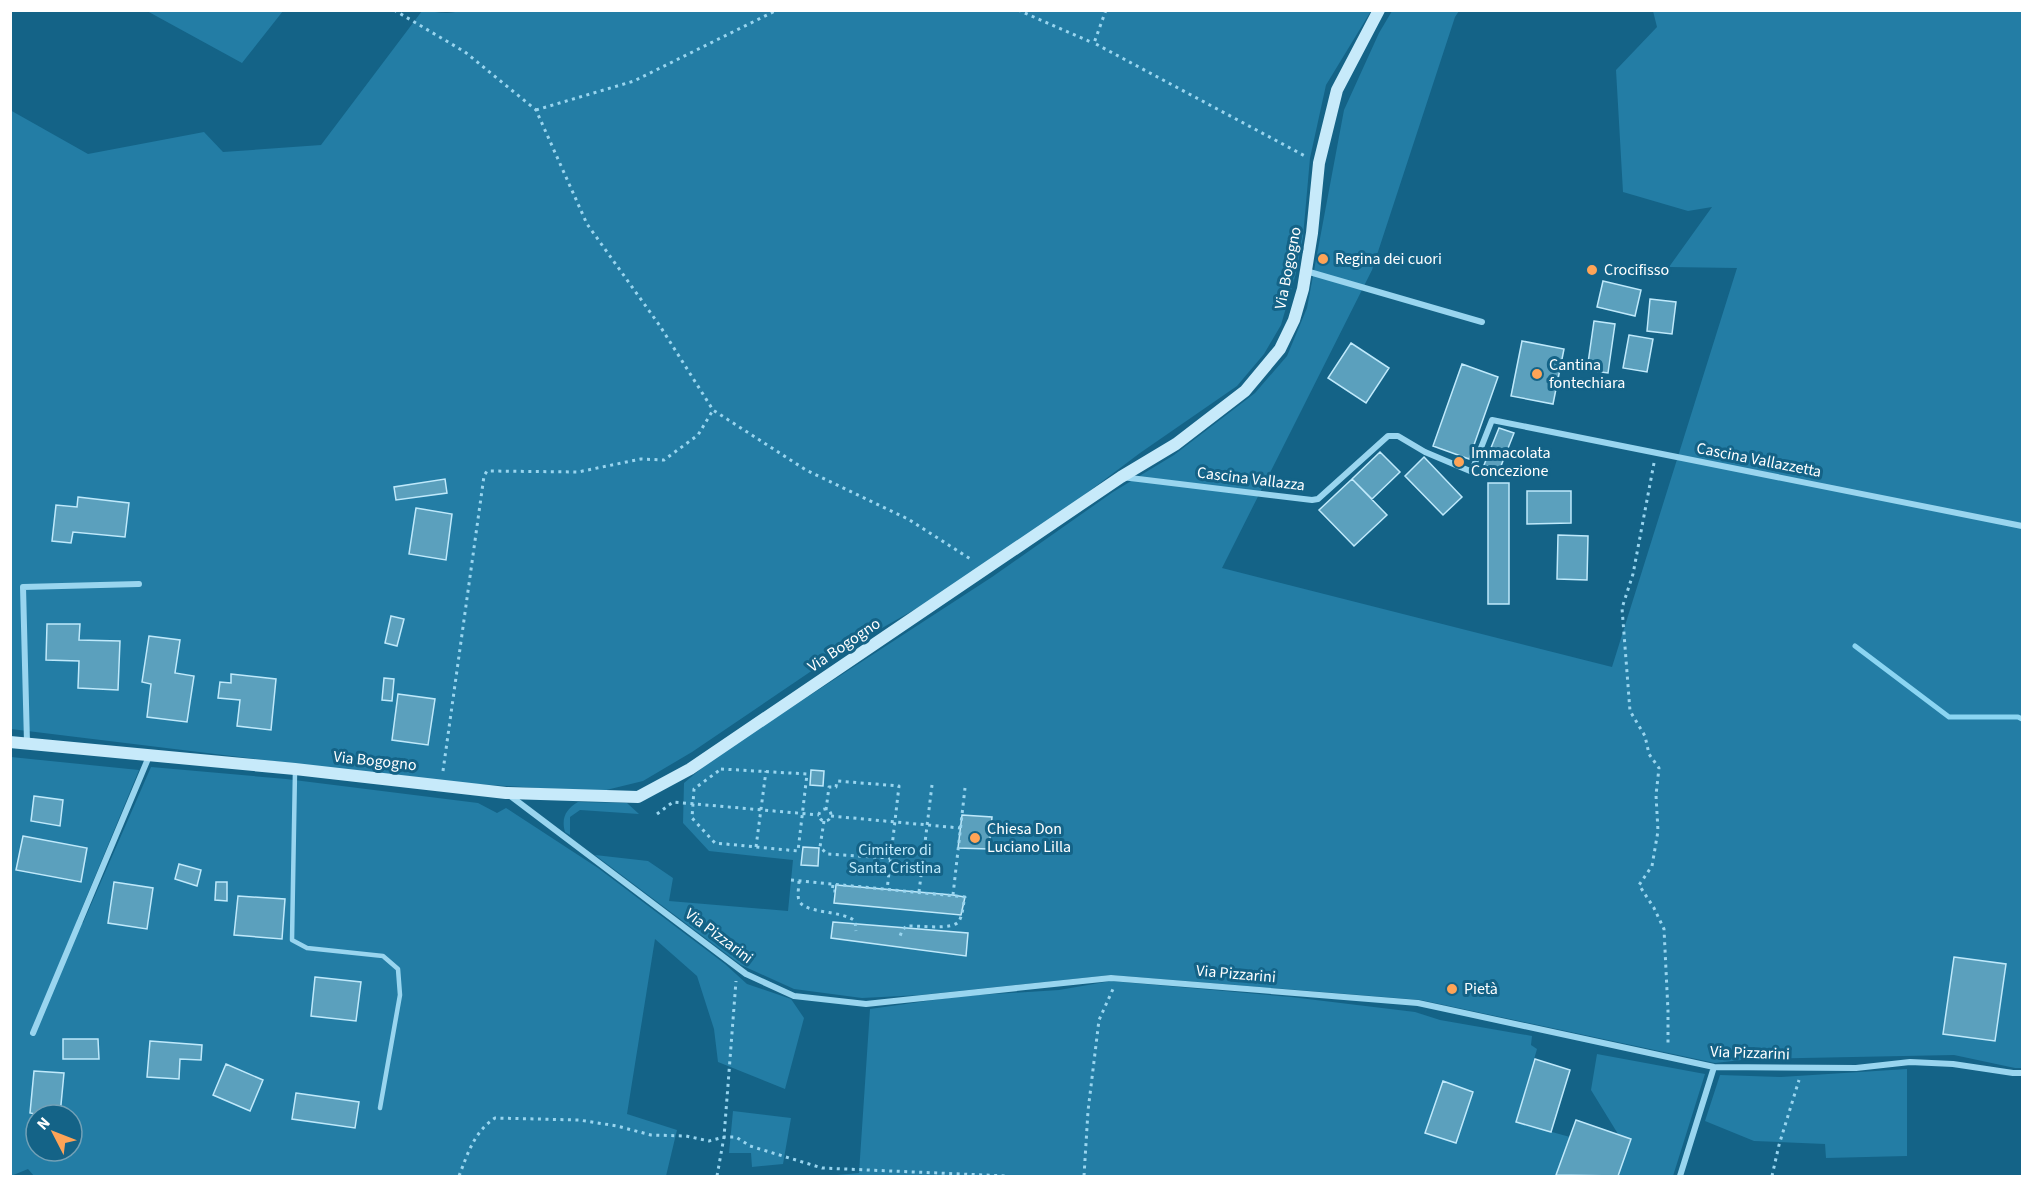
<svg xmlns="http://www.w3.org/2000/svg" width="2033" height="1187" font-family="'Source Sans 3',sans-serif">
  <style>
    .green { fill: #237da5; fill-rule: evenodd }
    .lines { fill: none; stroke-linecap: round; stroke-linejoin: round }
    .stream { stroke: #8bd5f2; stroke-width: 5 }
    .building { fill: #5ba0bd; stroke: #bfe9fb; stroke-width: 1.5 }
    .path { stroke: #99d5ef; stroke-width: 3; stroke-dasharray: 3 4.5; stroke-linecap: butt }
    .service { stroke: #99d5ef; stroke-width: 4.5 }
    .minor { stroke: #99d5ef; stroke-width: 6 }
    .secondary { stroke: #c7eafa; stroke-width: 12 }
    .poi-dot { fill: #ffa457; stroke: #146387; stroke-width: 2 }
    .labels { text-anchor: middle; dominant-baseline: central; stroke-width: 6; stroke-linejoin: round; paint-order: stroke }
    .poi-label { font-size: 16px; fill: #fff; stroke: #146387; text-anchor: start }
    .street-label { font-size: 16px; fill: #fff; stroke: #146387 }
    .park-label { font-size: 16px; fill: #bfe9fb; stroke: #146387 }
  </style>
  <rect width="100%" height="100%" fill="#146387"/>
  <path class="green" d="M461,10L1371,11L1326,85L1310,158L1303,237L1296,273L1281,325L1264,354L1237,386L1140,453L986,569L838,653L692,752L643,781L598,792L445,782L11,729L10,110L88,154L204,132L223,152L321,145L422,11C437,11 448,16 461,10Z
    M147,11H283L242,63Z
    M1392,11H1459L1455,17L1372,270L1222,568L1612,667L1737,268L1669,267L1712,207L1688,211L1623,192L1616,70L1657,27L1653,11H2022V1068H2015L1954,1055L1750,1059L1715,1063L1421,1000L1111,975L921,995L862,998L794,989L741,965L595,855L648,861L673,878L669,901L788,911L793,860L709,851L683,823L684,783L715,757L992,577L1113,492L1174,455L1255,393L1287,356L1307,308L1344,110L1379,33Z
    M11,757L139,770L77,920L83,923L151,767L286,779L478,803L497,813L506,808L598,868L725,964L747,984L791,999L804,1018L785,1089L718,1062L714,1029L697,976L655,939L627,1114L677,1130L666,1176H34L28,1169L11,1176ZM36,1115H72V1151H36Z
    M578,802L627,803L639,814L580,810L570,817V835L565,832C561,818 566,809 578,802Z
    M1111,981L1291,997L1415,1012L1440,1020L1532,1036L1531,1045L1537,1049L1516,1122L1570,1137L1576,1120L1618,1134L1591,1090L1597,1054L1705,1074L1673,1176H826L859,1173L870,1009L962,996L1059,990Z
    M1907,1069V1156L1826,1158L1825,1144L1754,1141L1705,1121L1720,1075L1781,1077Z
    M733,1111L791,1118L783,1164L752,1167L751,1153H729Z"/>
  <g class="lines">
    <path class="stream" d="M1855,646L1949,717H2018L2022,719"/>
  </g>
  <path class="building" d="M1603,281L1641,290L1635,316L1597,307Z
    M1650,299L1676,302L1672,334L1647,331Z
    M1594,321L1615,324L1608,373L1587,370Z
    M1629,335L1653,339L1647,372L1623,368Z
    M1522,341L1564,349L1553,404L1511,396Z
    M1351,343L1389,368L1366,403L1328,378Z
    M1462,364L1498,377L1469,459L1433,446Z
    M1499,428L1514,433L1499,471L1484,465Z
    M1380,452L1400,472L1372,499L1352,479Z
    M1424,457L1462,497L1443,515L1405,476Z
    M445,479L447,493L396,500L394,487Z
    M1352,479L1387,515L1354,546L1319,510Z
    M1488,483H1509V604H1488Z
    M1527,491H1571V523L1527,524Z
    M78,497L129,503L125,537L73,532L71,543L52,541L56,505L77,507Z
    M416,508L452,514L446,560L409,554Z
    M1558,535L1588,536L1587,580L1557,579Z
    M391,616L404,619L397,646L385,643Z
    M47,624H80L79,640L120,641L118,690L78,688L79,661L46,660Z
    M149,636L180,640L175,673L194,676L187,722L147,717L151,684L142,682Z
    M231,674L276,679L271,730L237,726L240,700L218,698L220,682L231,683Z
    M384,678L394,679L392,701L382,700Z
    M398,694L435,699L428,745L392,740Z
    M811,770L824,771L823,786L810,785Z
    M34,796L63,800L60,826L31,821Z
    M962,815L992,817L989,849L958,848Z
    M23,836L87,848L81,882L16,870Z
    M803,847L819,848L818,866L801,865Z
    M179,864L201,870L197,886L175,879Z
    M114,882L153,888L147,929L108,923Z
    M216,882H227V901L215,900Z
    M836,885L953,895L965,897L961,915L834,903Z
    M238,896L285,899L282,939L234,935Z
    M833,922L968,933L966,956L831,938Z
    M1954,957L2006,964L1995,1041L1943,1034Z
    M315,977L361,982L356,1021L311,1016Z
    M63,1039H98L99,1059H63Z
    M150,1041L202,1045L201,1060L180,1059L179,1079L147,1077Z
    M1535,1059L1570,1070L1551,1132L1516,1122Z
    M226,1064L263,1080L250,1111L213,1095Z
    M34,1071L64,1073L60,1115H40L30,1113Z
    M1443,1081L1473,1092L1456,1143L1425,1133Z
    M296,1093L359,1102L355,1128L292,1119Z
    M1576,1120L1631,1139L1618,1176L1556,1175Z"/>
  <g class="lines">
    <path class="path" d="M394,10L465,52L536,110L587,224L660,326L713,410L806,470L908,519L972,560
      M1018,10L1093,43
      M1106,10L1094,43L1305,156
      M536,110L634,81L777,10
      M1654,463L1633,574L1622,608L1630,711L1645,736L1649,754L1659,768L1656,795L1658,831L1652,866L1639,885L1654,908L1664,929L1668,1011V1045
      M721,769L807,774L798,851L715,843L692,818L694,789Z
      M443,771L484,476L487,471L578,472L641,459L664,460L698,435L713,410
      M819 815a6 6 0 1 1 12 0a6 6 0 1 1-12 0Z
      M826,810L829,787H836L837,781L899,786L887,890
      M657,814L673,802L819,815
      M831,816L960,828
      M824,821L820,847L827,854L890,858
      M756,847L766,771
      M791,880L965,897C963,904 963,915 959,921C953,931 917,925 906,926L902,931L900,936
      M799,881C799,887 797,895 799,900C803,914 842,910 855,921L856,931
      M833,885L832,891H835
      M919,892L932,785
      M953,895L965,788
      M459,1176C468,1153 474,1132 495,1118L579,1120L617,1126L651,1135L686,1136L709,1141L724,1137H736L750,1146L822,1168L1007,1176
      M717,1176L724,1137L736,981
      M1084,1176L1088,1111L1099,1020L1113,989
      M1772,1176L1779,1145L1799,1080"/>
    <path class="service" d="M295,771L292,940L307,948L383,956L398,969L400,995L380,1108"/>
    <path class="minor" d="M1306,271L1482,322
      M1122,477L1312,500L1318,499L1388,436H1398L1425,452L1470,471L1473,468L1492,420L2022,526
      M27,743L23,587L139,584
      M509,795L746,974L794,996L866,1004L1111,978L1418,1003L1714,1067L1856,1068L1910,1062L1953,1064L2013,1073H2022
      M33,1033L150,754
      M1680,1176L1714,1067"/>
    <path class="secondary" d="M10,742L295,769L506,793L638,797L690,769L1121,477L1176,444L1245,391L1280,349L1294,320L1303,289L1312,233L1319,163L1337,90L1379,10"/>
  </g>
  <g class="poi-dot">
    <circle cx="1323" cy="259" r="6"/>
    <circle cx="1592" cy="270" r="6"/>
    <circle cx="1537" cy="374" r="6"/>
    <circle cx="1459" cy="462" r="6"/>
    <circle cx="975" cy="838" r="6"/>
    <circle cx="1452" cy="989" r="6"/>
  </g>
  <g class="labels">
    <g class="poi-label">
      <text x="1335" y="259">Regina dei cuori</text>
      <text x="1604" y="270">Crocifisso</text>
      <text x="1549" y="365">Cantina<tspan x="1549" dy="18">fontechiara</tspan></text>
      <text x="1471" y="453">Immacolata<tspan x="1471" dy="18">Concezione</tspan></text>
      <text x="987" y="829">Chiesa Don<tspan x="987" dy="18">Luciano Lilla</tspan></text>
      <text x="1464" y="989">Pietà</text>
    </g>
    <g class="street-label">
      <text transform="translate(1288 268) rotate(-79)">Via Bogogno</text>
      <text transform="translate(1759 460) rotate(11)">Cascina Vallazzetta</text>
      <text transform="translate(1251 479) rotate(7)">Cascina Vallazza</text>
      <text transform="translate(844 645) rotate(-34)">Via Bogogno</text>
      <text transform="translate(375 761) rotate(6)">Via Bogogno</text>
      <text transform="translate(719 936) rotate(37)">Via Pizzarini</text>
      <text transform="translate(1236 974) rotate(5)">Via Pizzarini</text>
      <text transform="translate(1750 1053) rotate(2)">Via Pizzarini</text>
    </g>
    <g class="park-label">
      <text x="895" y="850">Cimitero di<tspan x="895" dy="18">Santa Cristina</tspan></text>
    </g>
  </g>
  <rect width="2033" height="1187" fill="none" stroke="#ffffff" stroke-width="24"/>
  <g transform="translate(54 1133) rotate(312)"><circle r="28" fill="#146387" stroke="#72a1b7" stroke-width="1.5"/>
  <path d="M0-4.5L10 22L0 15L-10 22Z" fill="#ffa457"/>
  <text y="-9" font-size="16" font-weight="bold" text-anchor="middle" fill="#ffffff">N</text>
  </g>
</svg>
